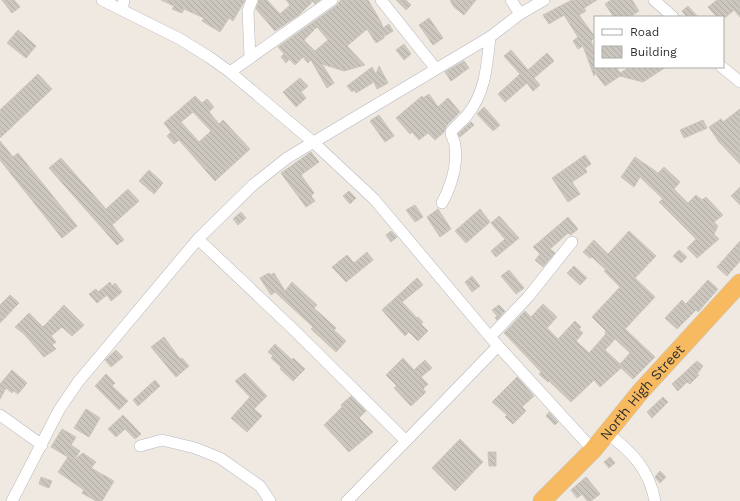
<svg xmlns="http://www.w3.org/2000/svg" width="740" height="501" font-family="'Work Sans',sans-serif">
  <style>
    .building { fill: url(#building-back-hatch); stroke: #cbc5ba; fill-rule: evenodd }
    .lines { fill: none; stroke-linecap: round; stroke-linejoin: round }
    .minor-casing { stroke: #b4b7c1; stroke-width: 12 }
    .trunk-casing { stroke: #c9c9c9; stroke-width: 19 }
    .minor { stroke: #fff; stroke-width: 11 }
    .trunk { stroke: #f8ba60; stroke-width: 18 }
    .labels { text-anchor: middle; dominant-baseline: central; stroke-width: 4; stroke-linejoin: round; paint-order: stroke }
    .street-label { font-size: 14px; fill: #2e2e2e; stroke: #fff }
  </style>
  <defs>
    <pattern id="building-back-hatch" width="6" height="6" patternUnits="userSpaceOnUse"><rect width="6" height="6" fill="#cbc7bf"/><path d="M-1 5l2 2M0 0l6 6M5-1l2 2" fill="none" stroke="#afaba4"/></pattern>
  </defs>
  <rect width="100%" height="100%" fill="#efe9e1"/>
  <path class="building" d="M2,0H14L20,7L12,13Z
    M161,0H245L233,21L229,18L220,32L202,21L204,18L184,9L182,13L172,9L174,6Z
    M259,0H267L280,14L290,5L286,0H320L315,4L313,1L299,15L275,31L256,9Z
    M341,0H368L381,22L383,28L389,24L393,31L385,36L384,33V38L376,43L367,29L347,46L365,65L344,71L322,64L334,83L327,88L311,60L308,63L303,57L295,65L289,59L286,63L281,57L284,54L278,47L336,6ZM317,27L328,40L315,51L304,40Z
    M396,0H406L411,5L406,10Z
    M450,0H476L464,15L454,7Z
    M572,0H597L584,8L586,11L579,15L595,37L591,41L595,51V67H616L620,73L630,67H666L643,82L620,76L605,86L595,73L594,76L583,46L578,49L573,41L578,37L564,15L549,24L543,15Z
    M611,0H632L639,11L630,17H614L605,4Z
    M717,0H740V17L734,10L726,17H717L708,7Z
    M688,6L698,17H687L682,11Z
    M429,18L443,38L433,45L419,25Z
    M18,30L36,46L26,58L7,43Z
    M404,44L411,54L404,60L396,50Z
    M511,50L528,70L547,53L554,61L534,78L540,85L533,91L527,83L505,102L498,94L520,74L504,56Z
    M464,61L469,68L451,81L445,72Z
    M379,66L388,83L377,89L374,82L356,93L354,90L352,92L347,86L372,67L376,74Z
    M38,74L52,89L0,138V110Z
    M300,78L308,86L301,92L306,98L296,107L283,92Z
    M429,94L438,107L448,98L460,112L447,125L444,132L435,140L428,133L419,140L412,132L410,134L396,118L422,96L423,98Z
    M195,96L202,103L207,99L214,107L209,112L219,124L223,120L250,149L215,181L179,140L174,144L167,136L171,132L164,123ZM193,112L211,131L199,142L181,122Z
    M484,107L500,125L493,131L477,114Z
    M740,109V164L719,142L709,127L721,119L723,122Z
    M379,115L394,136L385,142L370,121Z
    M703,120L707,128L684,138L680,130Z
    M471,122L474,125L460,137L458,134Z
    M0,141L13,157L18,153L77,226L62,238L0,160Z
    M311,152L319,162L301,175L314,193L311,196L315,201L306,207L281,173Z
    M585,155L591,164L585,168L587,172L572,182L580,194L568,202L552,178Z
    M635,157L658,173L664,167L680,182L674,189L688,203L696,195L702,200L706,197L723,215L714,222L718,226L714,234L719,239L697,258L687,248L696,239L659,202L663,199L640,177L634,187L621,177Z
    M61,158L106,209L128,189L139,201L112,225L124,240L117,245L49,168Z
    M149,170L163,183L154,194L139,181Z
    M740,187V205L731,196Z
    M349,191L356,198L350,204L343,196Z
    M415,205L423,217L415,222L406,210Z
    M438,209L451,229L440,237L427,217Z
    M480,209L490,222L466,243L455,231Z
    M241,212L246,218L238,225L233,219Z
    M499,216L519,238L496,257L491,251L505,239L491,223Z
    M568,217L578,229L571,235L568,233L550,249L555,253L543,267L535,260L540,254L533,247Z
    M391,231L397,237L391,242L386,235Z
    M629,231L656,256L635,278L655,297L625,329L655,357L633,379L621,368L600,387L594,380L571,402L549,381L548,382L539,374L541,372L504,333L525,311L531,317L543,304L557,317L547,328L558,339L575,321L581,327L579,329L583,333L576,341L589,353L606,334L605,333L606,331L592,317L620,287L604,271L606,270L592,257L590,258L583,252L594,240L608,254ZM615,339L630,353L620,364L605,350Z
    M740,241V261L727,276L717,267Z
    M679,250L687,257L681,263L673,256Z
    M367,252L373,260L346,282L332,267L347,255L354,263Z
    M574,266L587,278L580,285L567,273Z
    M509,270L524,288L516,294L501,276Z
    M269,273L270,275L274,273L285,291L292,282L317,305L314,308L336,328L334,330L346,341L336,352L311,329L313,327L275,292L271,295L260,278Z
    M472,276L480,286L472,292L465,282Z
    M417,278L423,285L402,302L417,318L418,317L423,322L421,324L428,331L418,341L409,332L405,336L382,310Z
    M708,280L718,289L698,312L696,310L677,329L665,318L682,300L686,304Z
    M110,282L112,286L115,283L122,292L111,301L107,295L97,303L89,294L96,289L98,292Z
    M10,295L19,303L0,323V305Z
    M64,305L84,325L72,336L62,327L51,336L56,342L52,345L56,349L44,357L24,334L15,327L29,313L43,327Z
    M499,305L505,311L497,320L495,318L497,316L492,310Z
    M164,337L180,359L182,358L189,366L176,377L151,347Z
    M275,344L292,360L293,358L305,369L293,381L280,369L281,367L271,358L273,356L268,352Z
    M116,350L123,357L111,367L105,360Z
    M403,358L414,370L425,360L432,368L421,377L428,384L423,389L426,392L411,406L394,388L397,386L386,375Z
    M697,361L703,366L697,374L699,375L690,384L687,382L678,391L672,384Z
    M12,370L27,383L18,394L14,391L12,393L6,388L0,399V384Z
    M245,373L267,396L254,409L262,416L247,432L231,418L250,397L235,381Z
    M106,374L115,383L112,386L128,401L119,410L95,386Z
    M517,377L534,396L522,407L526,411L513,424L505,417L507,415L492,402Z
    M155,380L160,386L138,406L133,400Z
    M351,396L366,411L359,418L373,432L349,452L324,425L342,407L341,405Z
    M663,397L668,402L652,418L647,412Z
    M86,409L100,418L89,437L74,428Z
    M549,412L558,422L555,425L546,416Z
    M123,415L141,434L135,439L125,429L116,437L108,429Z
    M62,429L76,437L71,445L80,451L74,460L83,453L96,462L91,468L114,481L102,501H96L82,493L84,490L58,472L68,457L51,447Z
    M460,439L483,462L455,491L432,468Z
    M488,452H496V466H489Z
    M610,457L615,463L609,468L604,462Z
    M660,471L666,477L660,483L655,477Z
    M41,477L52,481L49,488L39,484Z
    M586,477L600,494L591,501H587L582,494L577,498L571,490Z"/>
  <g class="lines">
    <g class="minor-casing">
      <path id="minor" d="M102,0L180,39L209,57L230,72L313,142L374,199L490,337L593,450
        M381,0L436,69
        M511,0L520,14
        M654,0L673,17
        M122,10L124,0
        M250,58L248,11L252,0
        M722,67L740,82
        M230,72L332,0
        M442,203C451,186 458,167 455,146C455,141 451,137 451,132C456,125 463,121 468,114C486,91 487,64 490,37
        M198,239L293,329L406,441L498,346
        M490,337L528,297L572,242
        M0,415L42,445
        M607,433C632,452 649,469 655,501
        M140,446L162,440L195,448L220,458L260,486L270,501
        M12,501L59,410L78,382L198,239L253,185L287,158L490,37L520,14L544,0
        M347,501L406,441"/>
    </g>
    <g class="trunk-casing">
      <g id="trunk">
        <path id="s1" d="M542,501L593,450L641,391L740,283"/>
      </g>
    </g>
    <use href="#minor" class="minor"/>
    <use href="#trunk" class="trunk"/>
  </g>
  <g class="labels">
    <g class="street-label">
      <text stroke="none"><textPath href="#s1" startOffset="148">North High Street</textPath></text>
    </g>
  </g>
  <rect x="594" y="16" width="130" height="52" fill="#ffffff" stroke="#ababab"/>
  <rect x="602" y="29" width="20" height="6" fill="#ffffff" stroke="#ababab"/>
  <text x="630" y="36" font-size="12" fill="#2e2e2e">Road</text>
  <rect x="602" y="46" width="20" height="12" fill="url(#building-back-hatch)" stroke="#ababab"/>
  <text x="630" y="56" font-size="12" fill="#2e2e2e">Building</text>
</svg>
